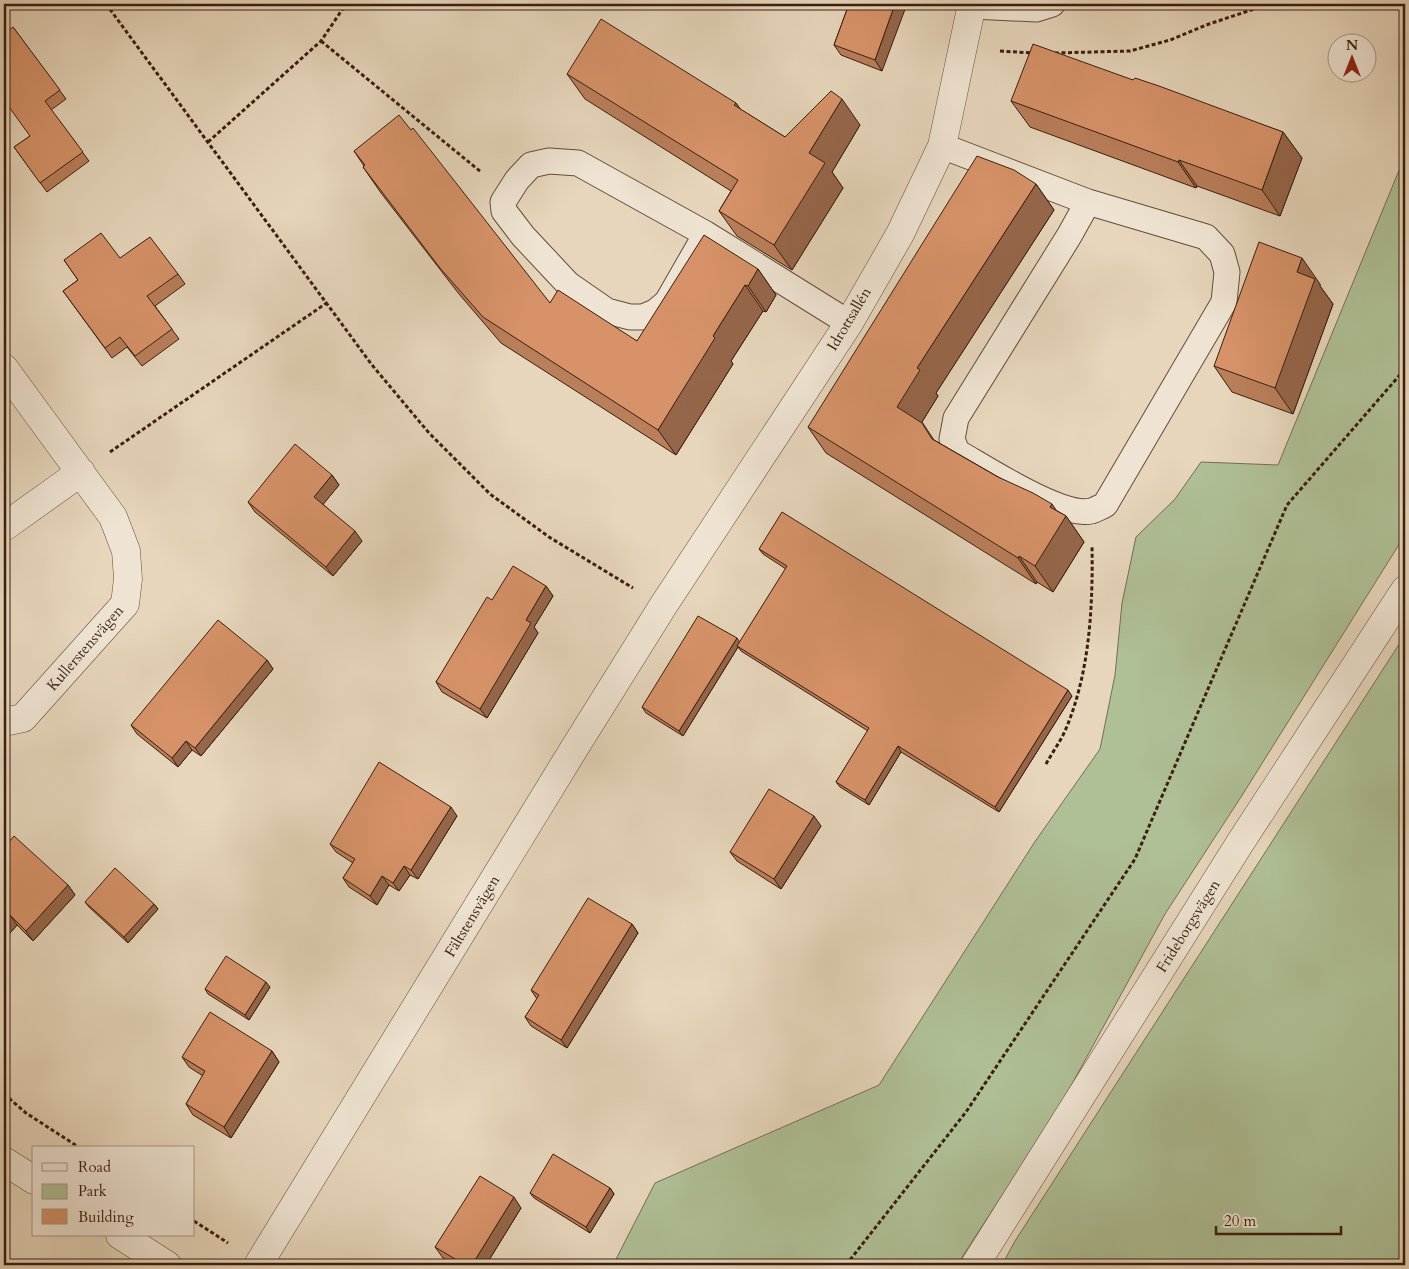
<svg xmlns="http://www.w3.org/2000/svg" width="1409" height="1269" font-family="Cardo,serif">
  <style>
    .green { fill: #afbf96; stroke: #746e52 }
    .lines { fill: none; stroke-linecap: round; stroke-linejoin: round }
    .lane-casing { stroke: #654c3a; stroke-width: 27 }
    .street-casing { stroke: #654c3a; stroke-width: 29 }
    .path { stroke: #3a1e0f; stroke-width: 3; stroke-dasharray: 4 2.5; stroke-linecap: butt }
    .lane { stroke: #efe4d3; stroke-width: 25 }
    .street { stroke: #efe4d3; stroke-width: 28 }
    .wall { fill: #b97e5a; stroke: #3a1e0f }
    .shaded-wall { fill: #96664a; stroke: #3a1e0f }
    .building { fill: #d79269; stroke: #3a1e0f }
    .labels { text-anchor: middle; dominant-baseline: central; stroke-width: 5; stroke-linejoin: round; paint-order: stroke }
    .street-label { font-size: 15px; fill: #3a1e0f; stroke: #efe4d3 }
  </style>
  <rect width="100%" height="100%" fill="#e7d6bc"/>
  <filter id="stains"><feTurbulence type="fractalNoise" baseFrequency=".004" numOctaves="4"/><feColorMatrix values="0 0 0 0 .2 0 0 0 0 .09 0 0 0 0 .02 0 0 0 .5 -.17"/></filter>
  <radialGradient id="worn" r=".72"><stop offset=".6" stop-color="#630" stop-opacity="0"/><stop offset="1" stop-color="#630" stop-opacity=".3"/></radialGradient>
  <path class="green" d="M1405,147V535L1241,797L1165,914L1060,1106L957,1265H613L655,1183L879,1085L1034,843L1100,749L1115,675L1122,603L1136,537L1175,499L1201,462L1278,465L1400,168Z
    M1405,635V1265H1002L1015,1241Z"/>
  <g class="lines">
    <g class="lane-casing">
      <path id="lane" d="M972,6L1036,9L1052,4
        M942,146L1088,202L1206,237L1222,254L1227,272L1224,302L1105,505C1100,507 1095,510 1091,511C1061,518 984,467 957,452L952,439L956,418L1069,236L1088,202
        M706,234L667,302L655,312L643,317H630L607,311L568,284L523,236L504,211L503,202L517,180L531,165L549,161L578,163L706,234L849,323"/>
    </g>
    <g class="street-casing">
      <path id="street" d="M4,368L113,517L126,551L128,579L125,604L23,718L4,722
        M4,527L81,472
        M4,1161L34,1180
        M120,1235L167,1265
        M258,1265L572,752L663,606L849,323L900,234L942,146L972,4
        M975,1265L1240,843L1405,590"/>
    </g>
    <path class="path" d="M106,4L372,365L429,433L490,494L549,537L633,588
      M1374,4L1405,8
      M321,41L481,172
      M1000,51L1033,53
      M1055,53L1130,51L1170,40L1209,24L1260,7L1283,4
      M208,142L321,41L346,4
      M110,452L328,302
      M1046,764C1052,753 1060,742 1065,731C1090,673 1093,606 1092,545
      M4,1094L26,1113L80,1148
      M194,1221L228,1243
      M846,1265L966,1112L1135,859L1287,505L1405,369"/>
    <use href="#lane" class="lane"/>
    <use href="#street" class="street"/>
  </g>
  <path class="wall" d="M849,4L882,71L841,55L834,45Z
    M13,27L66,99L51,110L89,161L47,192L14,147L30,136Z
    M567,74L736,103L740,109L785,137L860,125L832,172L843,188L792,270L737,236L719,211L731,191L585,99Z
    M1133,80L1283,132L1302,158L1280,216L1197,186L1196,188L1030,127L1011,101Z
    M354,151L550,303L637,341L758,269L776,295L766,312L763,311L731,361L733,364L676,455L501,343L459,294L381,193L363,167L364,166Z
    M1036,184L1054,210L936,393L938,396L922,422L934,440L1066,516L1084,542L1053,592L1037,582L1036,584L826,453L808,427Z
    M120,258L178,274L185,284L155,306L179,339L142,366L127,347L112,358L63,291L78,280L64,260Z
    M1320,284V286L1333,304L1293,414L1232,392L1214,366Z
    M4,458L9,465L4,468Z
    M332,475L339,485L323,504L362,541L333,576L255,512L248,502Z
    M759,549L1072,696L999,812L901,752L869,805L840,787L836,782L868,731L741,651L738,647L683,736L646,713L642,707L740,642L786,569L763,554Z
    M546,586L553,596L534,627L538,633L487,718L442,692L436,682L492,600Z
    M267,660L273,669L201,756L192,750L178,767L137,734L131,725Z
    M457,816L418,879L410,875L399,891L389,885L377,905L349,887L343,878L353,863L336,852L330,844Z
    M821,826L781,889L737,861L730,852Z
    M4,839L8,843L68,885L75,895L33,941L17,925L4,940Z
    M85,902L154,904L158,909L128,943L89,907Z
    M632,924L638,933L567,1048L531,1026L525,1017L537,999L531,990Z
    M270,987L249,1020L208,994L205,989Z
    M272,1051L279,1062L231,1138L193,1115L186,1104L203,1076L189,1067L182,1057Z
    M610,1188L614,1194L590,1233L534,1198L530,1193Z
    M521,1208L486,1265H455L443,1258L435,1247Z"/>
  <path class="shaded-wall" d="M895,4H907L882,71L875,60Z
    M842,99L860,125L832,172L843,188L792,270L774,245L809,153Z
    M736,103L754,129L734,105Z
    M1283,132L1302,158L1280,216L1262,190Z
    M1179,160L1197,186L1196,188L1178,162Z
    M1036,184L1054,210L936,393L938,396L915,433L897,407L917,368Z
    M1302,258L1320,284V286L1333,304L1293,414L1275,388L1297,272Z
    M758,269L776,295L766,312L748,286Z
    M745,285L763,311L731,361L733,364L676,455L658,430L713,336Z
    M332,475L339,485L321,507L314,497Z
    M1052,504L1063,520L1066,516L1084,542L1053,592L1035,566L1050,507Z
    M355,531L362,541L333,576L326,567Z
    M1019,556L1037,582L1036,584L1018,558Z
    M546,586L553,596L534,627L538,633L487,718L480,709L526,620Z
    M737,638L741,644L737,646L738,647L683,736L679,731Z
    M267,660L273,669L201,756L195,748Z
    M1068,690L1072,696L999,812L995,807Z
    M186,741L192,750L178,767L172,758Z
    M898,746L901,752L869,805L865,800Z
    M451,807L457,816L418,879L411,870Z
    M814,816L821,826L781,889L774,879Z
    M404,866L410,875L399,891L393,883Z
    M382,876L389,885L377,905L370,896Z
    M68,885L75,895L33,941L26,931Z
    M154,904L158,909L128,943L124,937Z
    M10,915L17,925L4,940V922Z
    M632,924L638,933L567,1048L561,1040Z
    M266,982L270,987L249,1020L245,1015Z
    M272,1051L279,1062L231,1138L224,1127Z
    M610,1188L614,1194L590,1233L586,1227Z
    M514,1197L521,1208L486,1265H472Z"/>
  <path class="building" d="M849,4H895L875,60L834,45Z
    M601,19L736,103L734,105L785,137L831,91L842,99L809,153L825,163L774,245L719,211L738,180L567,74Z
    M13,27L60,90L45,101L83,152L40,183L14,147L30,136L4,100V34Z
    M1033,44L1133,80L1135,78L1159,86L1283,132L1262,190L1179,160L1178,162L1011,101Z
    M399,115L411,130L413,128L550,303L558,290L637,341L704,235L758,269L748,286L745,285L713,336L715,338L658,430L483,317L440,268L363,167L365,165L354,151Z
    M977,156L1014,170L1036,184L917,368L920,370L897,407L922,423L932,439L998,477L1033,493L1052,504L1050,507L1066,516L1035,566L1019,556L1018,558L808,427Z
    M101,233L120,258L150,237L178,274L147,296L172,329L135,356L120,337L105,348L63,291L78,280L64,260Z
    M1259,242L1302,258L1297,272L1315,279L1275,388L1214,366Z
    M295,444L332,475L314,497L355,531L326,567L248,502Z
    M782,512L1068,690L995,807L898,746L865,800L836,782L869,728L737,646L787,566L759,549Z
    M513,566L546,586L526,620L531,623L480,709L436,682L487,597L492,600Z
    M698,616L737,638L679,731L642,707Z
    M218,620L267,660L195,748L186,741L172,758L131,725Z
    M379,762L451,807L411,870L404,866L393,883L382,876L370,896L343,878L355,859L330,844Z
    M769,789L814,816L774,879L730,852Z
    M14,836L68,885L26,931L10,915L4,922V839L8,843Z
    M115,868L154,904L124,937L85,902Z
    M588,898L632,924L561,1040L525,1017L539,995L531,990Z
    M226,956L266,982L245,1015L205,989Z
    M210,1012L272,1051L224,1127L186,1104L205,1071L182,1057Z
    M553,1154L610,1188L586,1227L530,1193Z
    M480,1176L514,1197L472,1265H465L435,1247Z"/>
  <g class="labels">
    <g class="street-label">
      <text transform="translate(849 319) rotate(-59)">Idrottsallén</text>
      <text transform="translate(85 648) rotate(-49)">Kullerstensvägen</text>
      <text transform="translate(472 916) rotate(-59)">Fältstensvägen</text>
      <text transform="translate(1188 926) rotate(-58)">Frideborgsvägen</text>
    </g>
  </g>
  <rect width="1409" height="1269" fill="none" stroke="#e7d6bc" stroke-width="20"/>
  <rect x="5" y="5" width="1399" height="1259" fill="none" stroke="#3a1e0f" stroke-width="2.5"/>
  <rect x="10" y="10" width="1389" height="1249" fill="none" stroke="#3a1e0f"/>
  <rect x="32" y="1146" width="162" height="90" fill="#efe4d3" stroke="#a79585"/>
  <rect x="42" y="1163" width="25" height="8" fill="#efe4d3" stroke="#a79585"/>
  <text x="78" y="1172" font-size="15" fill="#3a1e0f">Road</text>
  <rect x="42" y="1184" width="25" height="15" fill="#afbf96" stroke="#a79585"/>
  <text x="78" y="1196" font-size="15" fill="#3a1e0f">Park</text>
  <rect x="42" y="1209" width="25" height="15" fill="#d79269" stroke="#a79585"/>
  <text x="78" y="1222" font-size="15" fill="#3a1e0f">Building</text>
  <g transform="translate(1352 58)"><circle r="24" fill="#efe4d3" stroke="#a79585"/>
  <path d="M0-4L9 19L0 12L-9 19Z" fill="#8f2418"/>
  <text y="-8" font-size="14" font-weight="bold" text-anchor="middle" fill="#3a1e0f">N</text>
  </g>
  <path d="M1216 1226v8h125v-8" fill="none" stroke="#3a1e0f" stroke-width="2.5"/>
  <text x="1224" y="1226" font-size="15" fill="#3a1e0f" stroke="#efe4d3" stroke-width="4" paint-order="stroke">20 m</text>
  <rect width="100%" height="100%" filter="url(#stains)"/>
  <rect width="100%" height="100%" fill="url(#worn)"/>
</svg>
